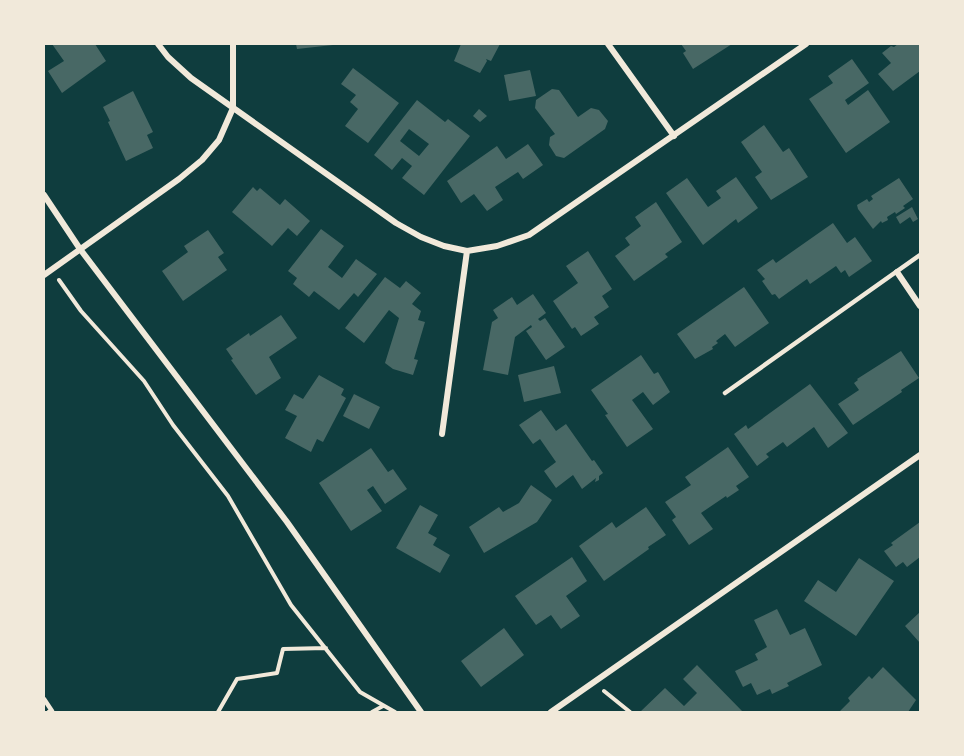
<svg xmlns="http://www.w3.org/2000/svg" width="964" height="756" font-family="'Alegreya Sans',sans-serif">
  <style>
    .building { fill: #486865; fill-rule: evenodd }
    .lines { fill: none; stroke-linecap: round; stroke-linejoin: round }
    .path { stroke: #f1e9da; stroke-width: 4 }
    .service { stroke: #f1e9da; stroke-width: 4.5 }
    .minor { stroke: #f1e9da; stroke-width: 6 }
  </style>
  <rect width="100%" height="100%" fill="#0f3d3e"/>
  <path class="building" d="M52,44H95L106,61L62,93L48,71L64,61Z
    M296,44H333V45L297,49Z
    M461,44H500L491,61L486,59L487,61L480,73L454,61Z
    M681,44H732L693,69L683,53L686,51Z
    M898,44H920V71L893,91L878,74L891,63L882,53L891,46L894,47Z
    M852,59L869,83L845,100L848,105L868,90L890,122L846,153L809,99L833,83L828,76Z
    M353,68L399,103L368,143L345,126L358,109L350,102L356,95L341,84Z
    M530,70L536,96L509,101L504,75Z
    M552,89L559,90L578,117L591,108L599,110L608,121L605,129L564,158L556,156L549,145L550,137L555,134L535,108L536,100Z
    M133,91L153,132L147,135L153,148L126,161L108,122L110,121L103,107Z
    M417,100L445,122L448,119L470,136L424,195L402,178L412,166L402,158L392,170L374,155ZM409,129L429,144L419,156L400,141Z
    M479,109L487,116L480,122L473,116Z
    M764,125L783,152L789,148L808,177L771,200L755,177L762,172L741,142Z
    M528,144L543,165L523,179L518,172L495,187L503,200L487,211L474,194L461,203L447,181L497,146L506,159Z
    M736,177L758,208L738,223L736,219L703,245L666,193L687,178L708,207L721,198L716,191Z
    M899,178L913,199L903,206L905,208L896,214L895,212L887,217L888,220L882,223L881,221L873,229L858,209L857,205L867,199L869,202L873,199L871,196Z
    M253,187L257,191L260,188L280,205L285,199L310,221L297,236L288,228L272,246L232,212Z
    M656,202L682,242L665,254L668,257L634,281L615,256L630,245L625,238L641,226L635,217Z
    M912,207L918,219L913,222L910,217L900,224L896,217Z
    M833,223L847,243L855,237L872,261L849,277L845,270L841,273L836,266L810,284L807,279L779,299L775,294L772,295L762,281L765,279L757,270L773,259L776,263Z
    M321,229L344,246L328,267L342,278L356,259L377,274L358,297L354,293L339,310L314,291L309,297L293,284L297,278L288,271Z
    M208,230L224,253L218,257L227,270L183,301L162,271L188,252L184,246Z
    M588,251L612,289L602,296L609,307L594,317L599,324L581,336L575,327L572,329L553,301L578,283L566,266Z
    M385,277L400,288L406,281L421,293L412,304L421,311L418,320L425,322L414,359L418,360L413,375L393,369L385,363L399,318L389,310L364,343L345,328Z
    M744,287L769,323L735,347L725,334L716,341L718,343L712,347L713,349L695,359L677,334Z
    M533,294L546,313L538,319L540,321L545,318L565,347L546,360L526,331L532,327L531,325L515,337L508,375L483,370L492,322L498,318L493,310L512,297L517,305Z
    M281,315L297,338L269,357L281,378L256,395L231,360L233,359L226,349L249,333L250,336Z
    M901,351L919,378L901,390L902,392L853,425L838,404L859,390L854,383L858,380L857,379Z
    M641,355L654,374L658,372L670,392L653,405L643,392L632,400L653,429L627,447L605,415L608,414L591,390Z
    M554,366L561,393L524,402L518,375Z
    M319,375L344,389L341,395L346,398L323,442L317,439L311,452L285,438L297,416L285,410L294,394L303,399Z
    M810,384L848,433L828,448L814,427L787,447L783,442L766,454L769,457L757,466L734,434L746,425L748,429Z
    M354,394L380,407L369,429L343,416Z
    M541,410L556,431L566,424L592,461L594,460L603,473L599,476V480L595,482L596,478L582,489L573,475L556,488L544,471L556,462L540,439L533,444L519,425Z
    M728,447L749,477L736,486L739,490L727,498L726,496L701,513L713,529L689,545L672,520L676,517L665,502L691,485L685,477Z
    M371,448L388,472L393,469L407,489L385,504L373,486L367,490L382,511L351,531L319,483Z
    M531,485L552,500L537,522L484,553L469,527L499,507L503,512L519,503Z
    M420,505L438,515L428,533L437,538L433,545L450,555L440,573L396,548Z
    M646,507L666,535L648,547L649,549L604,581L579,546L612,522L616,528Z
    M920,522V557L907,567L903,562L896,567L884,551L893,545L891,543Z
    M572,557L587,581L566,596L580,616L561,629L551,615L536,625L515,596Z
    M859,558L894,581L856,636L804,601L818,580L836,592Z
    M777,609L790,635L805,628L822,665L787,683L789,686L772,694L770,689L757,695L751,683L743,687L735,671L758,660L755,654L767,647L754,620Z
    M920,612V643L905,626Z
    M504,628L524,655L481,687L461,661Z
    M697,665L743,712H640L665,688L684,706L697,693L683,679Z
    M883,667L916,700L908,712H839L850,701L848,698L869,676L872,679Z"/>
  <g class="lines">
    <path class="path" d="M59,280L81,311L144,381L173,425L228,496L291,605L360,692L395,712
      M604,691L630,712
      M218,712L237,679L277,673L283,649L326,648
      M372,712L383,706"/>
    <path class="service" d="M725,393L920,255
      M44,699L52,711L49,712"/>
    <path class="minor" d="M158,44L168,57L191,78L396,223L421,237L444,246L467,251L497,246L529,235L806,44
      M608,44L674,136
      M44,195L80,249L287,522L421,712
      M897,272L920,306
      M44,275L179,179L202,160L219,140L233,108V44
      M442,434L467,251
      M551,712L920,455"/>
  </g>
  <rect width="964" height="756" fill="none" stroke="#f1e9da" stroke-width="90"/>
</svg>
